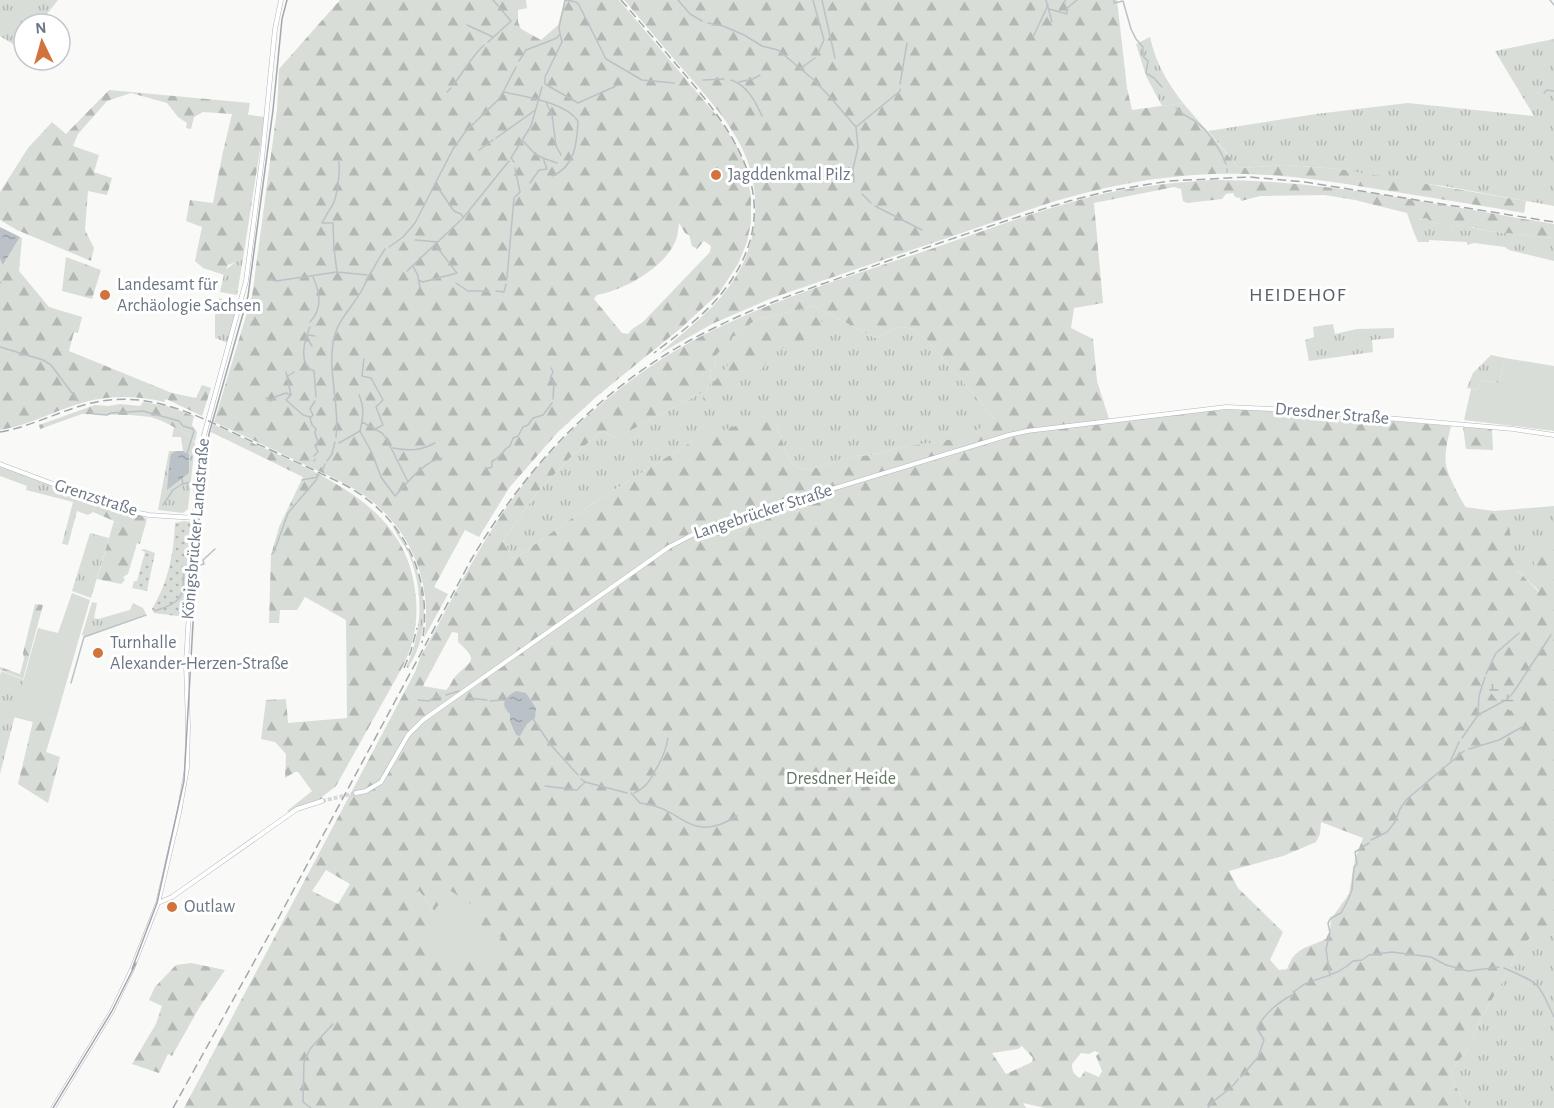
<svg xmlns="http://www.w3.org/2000/svg" width="1554" height="1108" font-family="'Alegreya Sans',sans-serif">
  <style>
    .grass { fill: url(#grass-tufts) }
    .forest { fill: url(#forest-firs); fill-rule: evenodd }
    .wetland { fill: url(#wetland-marsh) }
    .park { fill: url(#park-dots) }
    .garden { fill: #d8ddd7 }
    .water { fill: url(#water-ripples) }
    .lines { fill: none; stroke-linecap: round; stroke-linejoin: round }
    .stream { stroke: #bac2c7; stroke-width: 1.5 }
    .secondary-tunnel { stroke: #d6d8da; stroke-width: 4; stroke-dasharray: 4 2; stroke-linecap: butt }
    .secondary-casing { stroke: #b3b7bd; stroke-width: 5 }
    .secondary { stroke: #fff; stroke-width: 4 }
    .tram { stroke: #a3a7ae; stroke-width: 1.5 }
    .rail { stroke: #a3a7ae; stroke-width: 1.5; stroke-dasharray: 9 4.5; stroke-linecap: butt }
    .poi-dot { fill: #d2733e; stroke: #fff; stroke-width: 2 }
    .labels { text-anchor: middle; dominant-baseline: central; stroke-width: 6; stroke-linejoin: round; paint-order: stroke }
    .poi-label { font-size: 18px; fill: #6b7685; stroke: #fff; text-anchor: start }
    .street-label { font-size: 18px; fill: #6b7685; stroke: #fff }
    .park-label { font-size: 18px; fill: #667865; stroke: #fff }
    .neighbourhood-label { font-size: 20px; letter-spacing: 1.5px; fill: #58606b; stroke: #fff }
  </style>
  <defs>
    <pattern id="grass-tufts" width="24" height="20" patternUnits="userSpaceOnUse" patternTransform="scale(1.5)"><rect width="24" height="20" fill="#d8ddd7"/><path d="M3 7l-1-3M5 7V3M7 7l1-3M15 17l-1-3M17 17v-4M19 17l1-3" fill="none" stroke="#b3b8b4"/></pattern>
    <pattern id="forest-firs" width="22" height="20" patternUnits="userSpaceOnUse" patternTransform="scale(1.5)"><rect width="22" height="20" fill="#d8ddd7"/><path d="M5 1l3.5 6h-7zM16 11l3.5 6h-7z" fill="#b3b8b4"/></pattern>
    <pattern id="wetland-marsh" width="20" height="14" patternUnits="userSpaceOnUse" patternTransform="scale(1.5)"><rect width="20" height="14" fill="#d8ddd7"/><path d="M1 5h8M5 5V1M11 12h8M15 12V8" fill="none" stroke="#b3b8b4"/></pattern>
    <pattern id="park-dots" width="8" height="8" patternUnits="userSpaceOnUse" patternTransform="scale(1.5)"><rect width="8" height="8" fill="#d8ddd7"/><path d="M2 2h.1M6 6h.1" fill="none" stroke="#b3b8b4" stroke-width="1.8" stroke-linecap="round"/></pattern>
    <pattern id="water-ripples" width="26" height="14" patternUnits="userSpaceOnUse" patternTransform="scale(1.5)"><rect width="26" height="14" fill="#bac2c7"/><path d="M2 4q2-2 4 0t4 0M15 11q2-2 4 0t4 0" fill="none" stroke="#9ba2a7"/></pattern>
  </defs>
  <rect width="100%" height="100%" fill="#f9f9f7"/>
  <path class="grass" d="M0,0H58L39,24H24V42L19,48L0,36Z
    M1150,37C1156,64 1167,82 1183,103L1162,106L1146,76L1136,44Z
    M1554,39V206L1444,186L1401,181L1339,169L1286,165L1239,168L1208,131L1316,114L1408,103L1534,116L1495,51Z
    M1427,217L1431,222L1442,224L1452,231L1454,226L1463,225L1486,231L1554,238V261L1509,250L1505,247L1474,243L1467,245V242L1429,240V242H1418L1414,233L1417,231L1418,220Z
    M243,259L237,295L220,292L225,270L237,261Z
    M219,298L232,302L237,307L228,343L215,338V315Z
    M814,306L875,338C900,328 901,319 926,339L994,418C967,443 937,441 903,447C893,449 882,453 872,455C864,456 856,455 849,457C833,460 816,473 799,468C788,465 780,434 777,424L718,434L691,442L595,502L514,559L503,541L536,494L558,470L574,454L603,431L616,438L701,393L706,392L711,381L710,372L716,365L715,357L731,336L740,334L748,325L758,319Z
    M1333,324L1335,334L1357,329L1394,328V338L1372,340L1373,352L1309,361L1305,340L1314,337L1313,327Z
    M1491,355L1505,358L1499,383L1481,380L1478,390L1467,388L1473,373Z
    M174,427L186,433L195,443L188,509L183,513L158,510L169,451H183L181,437H172Z
    M0,464L97,502L93,512L88,515L77,511L68,545L62,544L73,502L26,490L27,486L0,476Z
    M1554,506V598H1547C1516,570 1487,542 1465,507L1494,511Z
    M392,524C424,565 437,623 408,668L406,667C423,631 424,589 408,552C403,543 395,533 392,524Z
    M90,533L109,538L91,598L72,591Z
    M92,602L97,603L94,618L98,619L130,610L133,603L143,608L146,614L86,636L82,635Z
    M1,671L24,680L0,774V676Z
    M1544,928L1554,935V1108H1468L1455,1085L1450,1072L1467,1050L1481,1018L1507,974L1518,973L1511,965L1519,950L1538,929Z"/>
  <path class="forest" d="M340,0H526L527,8L518,10V22L521,29L541,40L558,25L565,0H619L717,116L737,146L745,165L751,196V222L747,242L738,264L719,293L681,328L596,397L558,432L509,488L479,537L465,530L434,587L448,594L424,638C434,581 408,523 359,492C339,479 315,470 293,459C267,447 241,434 214,422L252,296L277,110L279,69ZM679,223L685,233L689,235L692,246L697,249L704,241L711,246L710,252L643,322L632,329L628,334L622,333L594,299L597,295C625,290 668,266 677,237C678,233 678,228 679,223Z
    M624,0H1117L1127,88L1132,110L1183,103L1239,168L1286,165L1339,169L1526,201L1524,213C1473,204 1422,196 1370,188C1317,179 1265,172 1211,174C1156,176 1102,187 1049,203L772,298L712,324L659,354C682,333 710,313 728,288C759,248 764,191 741,146C725,116 702,91 680,66C661,44 643,22 624,0Z
    M109,90L250,103L248,115L265,117L243,259L228,265L224,275L203,268L195,261L202,227L186,221L190,200L213,203L222,156L232,114L203,112L194,117L191,129L186,128L187,123L178,117L167,103L131,93L107,101L78,134L73,146L99,155L94,172L112,178L107,195L88,191L85,230L94,248L91,261L17,230L0,220V192L28,148L52,122L66,134Z
    M1210,180C1325,179 1441,206 1554,224V238L1486,231L1473,227L1466,231L1462,230L1463,225L1454,226L1452,231L1445,229L1442,224L1431,222L1427,218L1419,219L1424,225L1422,231H1417L1414,233L1407,213L1355,200L1325,195L1260,196L1241,201L1240,198L1235,197L1233,193L1226,194L1222,199L1187,203L1183,201L1181,189L1174,187L1094,203L1103,303L1074,308L1071,328L1093,339L1097,381L1110,422L1224,409L1277,411L1451,426C1448,439 1443,456 1447,469C1452,486 1469,514 1480,528L1471,512L1473,510L1507,516L1517,570L1539,592L1531,547L1536,544L1554,542V935L1544,929H1538L1519,950L1511,965L1519,973L1507,974L1481,1018L1467,1050L1450,1072L1455,1085L1468,1108H1045L1023,1103L1026,1108H184L415,672L420,658C453,598 483,536 525,482C575,419 641,366 713,330C781,297 856,274 928,250C981,232 1035,211 1090,197C1129,187 1170,183 1210,180ZM814,306L875,338C900,328 901,319 926,339L994,418C968,442 936,441 903,447C893,449 882,453 872,455C864,456 856,455 848,457C833,460 816,473 799,468C788,465 780,434 777,424L755,419L691,442L595,502L514,559L503,541L536,494L558,470L574,454L603,431L616,438L701,393H705L703,398L704,401L707,402C714,399 723,396 729,391C735,385 733,381 741,376L743,379L763,369C773,344 804,340 827,334L830,330L828,327L813,314L803,312L770,320L745,344L706,392L711,381L710,372L716,365L715,357L731,337L740,334L748,325L758,319ZM452,632L458,633V642C482,663 468,661 454,678C451,683 450,686 446,690L423,686ZM1321,822L1363,838L1355,859L1349,894L1331,919L1330,930L1326,939C1307,948 1295,947 1287,969L1279,970L1270,960L1283,932L1238,888L1229,871L1283,856L1316,842L1320,834ZM326,870L350,884L338,904L312,891ZM419,891L434,911L487,914L480,925L420,941L428,929L413,896ZM1022,1046L1033,1058L1032,1062L1006,1074L992,1053L1018,1049ZM1095,1051L1099,1053L1096,1056L1102,1071L1099,1077L1085,1071L1080,1078C1073,1075 1072,1070 1072,1064L1081,1053L1089,1054Z
    M20,237L22,238L19,271L49,307L82,317L78,333L74,332L69,351L172,393L196,398L202,385L211,388L202,416L166,399L164,402C138,396 111,395 85,402C56,410 30,425 0,430V259L4,264Z
    M66,257L101,270L92,299L62,291Z
    M143,402L167,406L194,416L192,425L197,432L195,442L186,433L162,421L151,417L130,415L82,414L40,429L39,425L95,405L109,406L120,404L140,406Z
    M213,424C238,436 263,448 288,459C347,487 406,518 415,590C419,616 415,642 403,666L336,786L322,797V800L308,803L290,813L287,811L312,791L298,772H295L285,778L286,754L275,742L261,739L266,700L286,699L288,723L347,718L346,620L305,597L297,610H280L279,623H269L271,555L279,527L303,477L211,432Z
    M1463,427L1492,429L1493,450L1466,449Z
    M97,502L137,513L147,519L140,544L137,543L128,574L123,577L125,580L121,584L97,579L114,521L93,512Z
    M35,604L43,605L23,679L0,670V667L20,674L24,659L23,653Z
    M35,713L56,719L46,752L60,757L48,803L18,784Z
    M191,963L225,970L199,1008L172,1056L168,1054L159,1073L132,1064L156,1024L162,1006L149,1000L155,987L176,965Z"/>
  <path class="wetland" d="M1488,674C1500,680 1509,692 1515,703L1511,711C1499,705 1488,692 1484,678Z"/>
  <path class="park" d="M184,521L190,522L192,527L185,617L154,613L152,609C168,583 174,553 175,523Z
    M141,550L144,549L155,553L147,591L132,588L134,581H137L145,552Z"/>
  <path class="garden" d="M1505,358L1554,366V431L1464,420L1471,389L1478,390L1481,380L1499,383Z
    M72,593L90,600L56,719L35,714L33,722L13,717L38,628L58,633Z
    M449,890L487,914L481,925L501,937L490,964L468,956L461,966L419,941L428,929L413,906V896L419,891L434,911Z"/>
  <path class="water" d="M0,227L20,237L3,265L0,259Z
    M176,451H183L189,455V473L167,490L170,458L171,454Z
    M516,691L526,693L536,708L535,718L527,724L520,736L516,735L510,721V714C499,704 505,697 516,691Z"/>
  <g class="lines">
    <path class="stream" d="M565,0L576,2L579,5L606,59L642,80L674,83
      M678,0L690,14L702,21
      M813,0L824,40L818,53
      M822,0L835,58
      M1046,0L1052,22
      M1065,0V2
      M1114,0V3L1123,1L1131,29L1136,39L1143,47V56L1148,61L1146,73L1154,78L1162,87
      M1550,0L1554,5
      M1049,9L1067,14L1066,9L1077,0
      M708,23L723,26L744,35L762,46L778,50L814,80L830,97L856,127L858,147L853,169L854,182
      M467,25L493,37
      M560,34L562,42L545,77V84L578,103L616,86
      M1034,35L1048,5
      M488,42L511,21L493,0
      M519,61L526,50L557,38L560,34L559,28L565,0
      M801,68L815,58
      M703,80L724,79
      M731,80C748,86 755,101 762,116
      M739,82L753,79L760,75
      M900,84L907,43
      M453,85C464,72 471,57 484,45
      M447,92L451,88
      M504,92C525,97 565,102 578,121C577,143 575,167 552,176
      M1544,93L1547,90L1554,91
      M546,102L552,115L556,146L561,155
      M1176,108C1183,116 1192,118 1199,124C1210,133 1221,151 1226,164
      M856,127L900,91V89
      M496,138L534,111
      M523,141L535,154L543,158L547,169L539,170L530,183
      M479,150L493,140
      M543,158L557,163
      M514,162L511,158L531,126L542,87
      M1227,169V172
      M436,185L454,211L461,214L463,217
      M862,194L871,203
      M875,206L922,230
      M415,240L438,242
      M389,247L403,237L415,223L453,149L466,131L500,98L516,67
      M413,266L418,276L420,288
      M407,271L463,218L509,161
      M337,272L334,248L333,223H322C325,217 328,212 332,206C337,199 340,172 339,162
      M507,278L514,198L520,192L515,168
      M270,279L276,281L337,272L367,275
      M418,280L423,282L457,273L436,246
      M0,283L1,282
      M456,283L468,291H489
      M496,291L504,292L506,284
      M310,322C323,308 320,293 313,277
      M310,327C305,338 297,365 314,371L316,397
      M306,338L309,335L315,336
      M305,341H309L312,346
      M0,347L43,360L51,365L78,401
      M364,359L362,376L371,378L383,400L376,407L383,425L375,429
      M551,368L553,372L550,379L554,382L553,399
      M286,372L291,395L286,400L303,415L310,417
      M288,376L294,372
      M359,395C365,409 363,417 360,431
      M266,398L271,401L275,397L286,393L290,395
      M90,411L94,414L107,415L111,413L143,411L179,421L183,426L193,429L194,431L187,454
      M362,422L382,433L386,438L408,482
      M336,437C340,406 328,374 333,343C336,321 352,308 362,290C369,276 376,263 385,249
      M339,443L360,431L372,453L381,477L395,496C407,483 424,461 442,458
      M393,448C409,451 420,451 435,443
      M314,456L318,452L315,445L318,442L315,433L316,429L312,425L310,418L313,415L310,409L315,401
      M314,461L315,459
      M327,461L332,454L335,442
      M323,469L325,464
      M485,469L492,467V461C501,458 502,450 510,446L513,438L518,436L523,427L528,425L533,418L543,415L552,403
      M182,479L183,484L190,482
      M302,480L318,477
      M163,505L173,490L182,484
      M272,554L274,552L288,513L317,479
      M200,565L204,564L203,560L215,549
      M155,611C184,600 182,600 184,570L187,568
      M1486,674L1496,653L1519,633
      M71,683L84,637L146,615
      M446,695L459,691
      M468,698L487,700
      M1507,699L1513,693L1551,635
      M418,700L429,701L436,696L441,698
      M490,701L502,700
      M1478,714L1479,696L1485,677
      M533,719L550,744L578,775
      M1462,738L1478,715L1504,701
      M1469,749L1499,740L1522,727
      M1451,760L1459,742
      M581,779L585,782L627,793
      M545,786L577,790L585,782
      M631,793L640,803C684,807 689,846 737,816
      M634,793C647,787 650,780 656,769C663,758 666,750 668,738
      M1371,840L1387,832L1395,822L1400,809L1407,799L1464,751
      M1504,968C1541,984 1537,981 1554,1017
      M1330,976L1326,949L1330,933L1328,923L1331,918L1341,913L1348,900L1352,890L1354,867L1357,864L1355,852L1369,843
      M1293,992C1297,990 1301,986 1305,984C1323,976 1339,975 1353,961L1362,960L1369,955L1392,952L1431,957L1446,965L1468,971L1499,967
      M1241,1077L1258,1057L1264,1040L1257,1028C1265,1013 1277,1003 1292,995
      M311,1108L303,1102L304,1062L310,1049L333,1024
      M1208,1108C1216,1095 1231,1092 1238,1079"/>
    <path class="secondary-tunnel" d="M322,801L356,793"/>
    <g class="secondary-casing">
      <path id="secondary" d="M0,464L120,509L149,515L195,518
        M356,793L366,791L381,782L408,735L423,720L669,547L692,535L717,524L1009,435L1027,431L1226,407L1294,410L1513,429L1554,435
        M158,903L172,897L297,809L322,801
        M53,1108L112,1011L132,969L158,903L179,813L187,768L188,726L186,663L197,478L203,439L246,281L262,159L275,29L281,0"/>
    </g>
    <use href="#secondary" class="secondary"/>
    <path class="tram" d="M132,969L157,903L184,781L200,501L209,434L248,296L273,110L282,19L287,0
      M53,1108L112,1011L136,963"/>
    <path class="rail" d="M621,0C641,23 661,47 681,70C736,134 787,202 728,285C710,311 680,333 654,353
      M0,432C35,426 66,407 101,401C157,392 204,419 253,442C284,456 314,470 345,485C403,516 434,577 422,643
      M404,668L411,651L417,628
      M173,1108L279,917L471,560C529,461 610,378 714,328C761,304 812,288 862,270C930,246 1000,222 1069,201L1108,191L1169,181L1249,177L1305,182L1554,222"/>
  </g>
  <g class="poi-dot">
    <circle cx="716" cy="175" r="6"/>
    <circle cx="105" cy="295" r="6"/>
    <circle cx="98" cy="653" r="6"/>
    <circle cx="172" cy="907" r="6"/>
  </g>
  <g class="labels">
    <g class="poi-label">
      <text x="728" y="175">Jagddenkmal Pilz</text>
      <text x="117" y="285">Landesamt für<tspan x="117" dy="21">Archäologie Sachsen</tspan></text>
      <text x="110" y="643">Turnhalle<tspan x="110" dy="21">Alexander-Herzen-Straße</tspan></text>
      <text x="184" y="907">Outlaw</text>
    </g>
    <g class="street-label">
      <text transform="translate(1332 414) rotate(5)">Dresdner Straße</text>
      <text transform="translate(96 498) rotate(18)">Grenzstraße</text>
      <text transform="translate(763 512) rotate(-18)">Langebrücker Straße</text>
      <text transform="translate(196 529) rotate(-85)">Königsbrücker Landstraße</text>
    </g>
    <g class="park-label">
      <text x="841" y="779">Dresdner Heide</text>
    </g>
    <g class="neighbourhood-label">
      <text x="1298" y="295">HEIDEHOF</text>
    </g>
  </g>
  <g transform="translate(42 42) rotate(355)"><circle r="28" fill="#ffffff" stroke="#c4c8ce" stroke-width="1.5"/>
  <path d="M0-4.5L10 22L0 15L-10 22Z" fill="#d2733e"/>
  <text y="-9" font-size="16" font-weight="bold" text-anchor="middle" fill="#6b7685">N</text>
  </g>
</svg>
